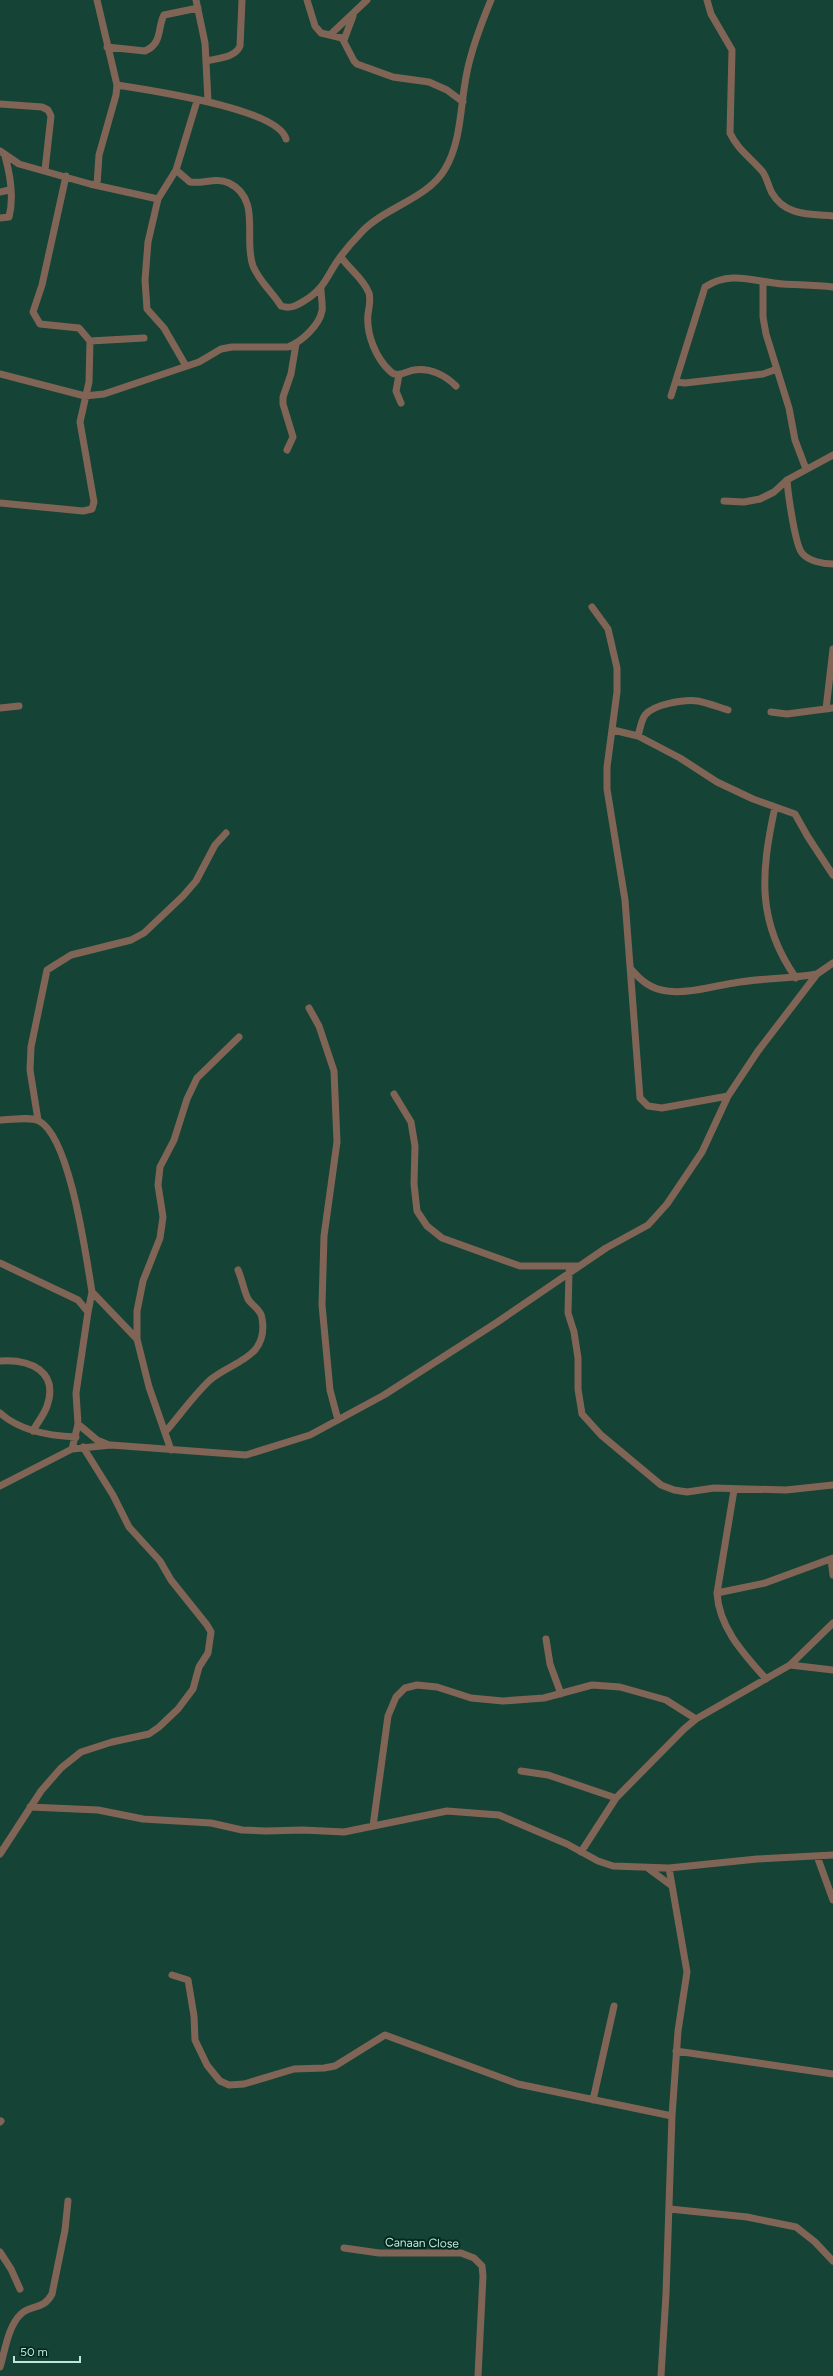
<svg xmlns="http://www.w3.org/2000/svg" width="833" height="2376" font-family="Figtree,sans-serif">
  <style>
    .lines { fill: none; stroke-linecap: round; stroke-linejoin: round }
    .minor { stroke: #806556; stroke-width: 7 }
    .labels { text-anchor: middle; dominant-baseline: central; stroke-width: 4; stroke-linejoin: round; paint-order: stroke }
    .street-label { font-size: 12px; fill: #bfe7d8; stroke: #03281e }
  </style>
  <rect width="100%" height="100%" fill="#154336"/>
  <g class="lines">
    <path class="minor" d="M196,0L205,43L208,101
      M307,0L315,26L321,33L342,38L354,61L357,64L393,77L429,82L447,90L463,102
      M707,0L711,14L732,50L730,133C738,150 750,157 762,171C767,177 768,186 772,193C785,216 810,214 833,216
      M331,34L367,0
      M344,40L353,16
      M107,47L145,51C163,43 157,28 164,15L198,8
      M206,61C218,58 235,58 240,46L242,0
      M117,85C147,90 278,108 286,139
      M0,104L42,107L48,110L51,116L45,170
      M0,151L19,164L90,184L158,199L176,170L197,101
      M176,170L190,182C204,184 215,177 229,183C262,199 243,239 253,266C259,281 273,293 281,306C290,309 296,306 304,301C326,288 327,274 341,256C347,248 353,241 359,235C381,208 427,200 445,169C462,141 460,104 467,72C472,47 481,24 491,0
      M97,185L99,155L116,95L117,85L97,0
      M0,192L9,190
      M158,199L148,242L145,280L147,309L164,328L186,366
      M0,218L9,217C14,198 10,174 5,156
      M341,257C349,269 363,278 369,293C371,300 369,307 368,314C366,334 376,359 391,372C398,378 407,371 414,370C430,367 446,376 456,386
      M763,282V317L766,334L789,408L795,440L806,469
      M90,341L144,338
      M0,374L85,396L104,394L199,362L221,349L232,347H288C301,342 319,326 322,311C323,305 321,296 321,289
      M399,375L396,391L401,403
      M676,382L685,383L763,374L777,369
      M671,396L705,287C731,270 755,282 783,284C800,285 816,285 833,287
      M287,450L293,437L283,404V397L291,374L296,344
      M787,480C788,493 795,545 802,553C808,561 823,564 833,564
      M724,501L744,502L760,499L774,492L787,480L833,455
      M0,503L83,511L92,509L94,502L80,422L89,382L90,341L79,328L40,324L33,312L42,285L66,176
      M592,607L608,629L617,668V692L607,767V789L625,900L640,1098L648,1106L662,1108L728,1096
      M0,708L19,706
      M826,709L833,649
      M771,712L787,714L833,708
      M613,730L638,736L680,758L717,782L753,799L795,814L808,837L833,875
      M638,736C640,729 641,721 645,715C654,704 685,699 698,701C708,703 718,707 728,710
      M775,807C761,872 756,921 796,978
      M631,969C641,981 651,989 667,991C689,994 712,986 734,983C761,978 789,979 817,974
      M309,1008L319,1026L334,1071L337,1142L324,1236L322,1305L330,1390L338,1420
      M394,1094L411,1122L415,1146L414,1184L417,1211L427,1226L442,1238L520,1266H578
      M0,1120C11,1120 30,1116 39,1121C70,1137 86,1256 92,1292L88,1312
      M38,1120L30,1070L31,1047L47,970L71,955L131,940L144,933L183,896L196,881L215,845L226,833
      M0,1263L78,1300L88,1312L76,1393L78,1424L72,1449
      M569,1272L568,1313L574,1332L578,1358V1389L582,1414L601,1435L661,1485L674,1490L687,1492L714,1488L786,1490L833,1485
      M92,1292L137,1339
      M0,1361C30,1359 59,1371 47,1406C44,1415 37,1423 33,1431
      M0,1413C20,1431 49,1436 76,1437
      M78,1424L97,1440L109,1445
      M166,1431C180,1415 194,1395 210,1380C233,1361 269,1358 262,1318C261,1309 252,1306 248,1299C244,1291 242,1279 238,1270
      M171,1450L149,1387L137,1339V1311L143,1281L160,1238L163,1217L158,1185L160,1167L174,1140L187,1099L197,1078L239,1037
      M0,1486L72,1449L111,1445L246,1455L310,1435L384,1395L496,1323L606,1248L648,1225L667,1204L702,1152L728,1096L758,1051L817,974L833,963
      M734,1490L717,1593C719,1628 744,1654 766,1679
      M831,1559L833,1575
      M717,1593L765,1583L833,1558
      M546,1639L550,1664L561,1694
      M790,1665L833,1670
      M521,1771L548,1775L616,1798
      M30,1807L98,1810L143,1819L211,1823L242,1830L266,1831L303,1830L344,1832L447,1811L499,1815L513,1821L567,1844L598,1861L613,1866L669,1868L757,1859L833,1855
      M373,1826L388,1716L396,1697L405,1688L417,1685L437,1687L471,1698L503,1701L544,1698L592,1685L620,1687L666,1700L696,1719
      M581,1852L616,1798L684,1729L696,1719L790,1665L833,1623
      M0,1854L41,1791L61,1768L81,1752L112,1742L149,1734L159,1727L178,1709L193,1689L199,1667L208,1653L211,1632L207,1625L171,1580L160,1561L129,1527L113,1495L83,1447
      M817,1856L833,1900
      M649,1869L672,1886
      M172,1975L188,1980L194,2016L195,2040L207,2065L215,2075L220,2081L229,2085L244,2084L294,2069L324,2068L335,2066L385,2035L518,2084L672,2116
      M676,2051L833,2074
      M593,2100L614,2006
      M0,2122L1,2121
      M670,2209L747,2217L796,2227L815,2242L833,2261
      M344,2248L379,2253H461L474,2258L482,2266L483,2276L478,2376
      M0,2252L11,2269L20,2289
      M0,2367C5,2351 8,2326 21,2314C31,2304 43,2311 52,2294L65,2230L68,2201
      M661,2376L666,2294L672,2116L678,2031L687,1972L669,1868"/>
  </g>
  <g class="labels">
    <g class="street-label">
      <text transform="translate(422 2243) rotate(1)">Canaan Close</text>
    </g>
  </g>
  <path d="M14 2356v6h66v-6" fill="none" stroke="#bfe7d8" stroke-width="2"/>
  <text x="20" y="2356" font-size="12" fill="#bfe7d8" stroke="#03281e" stroke-width="3" paint-order="stroke">50 m</text>
</svg>
